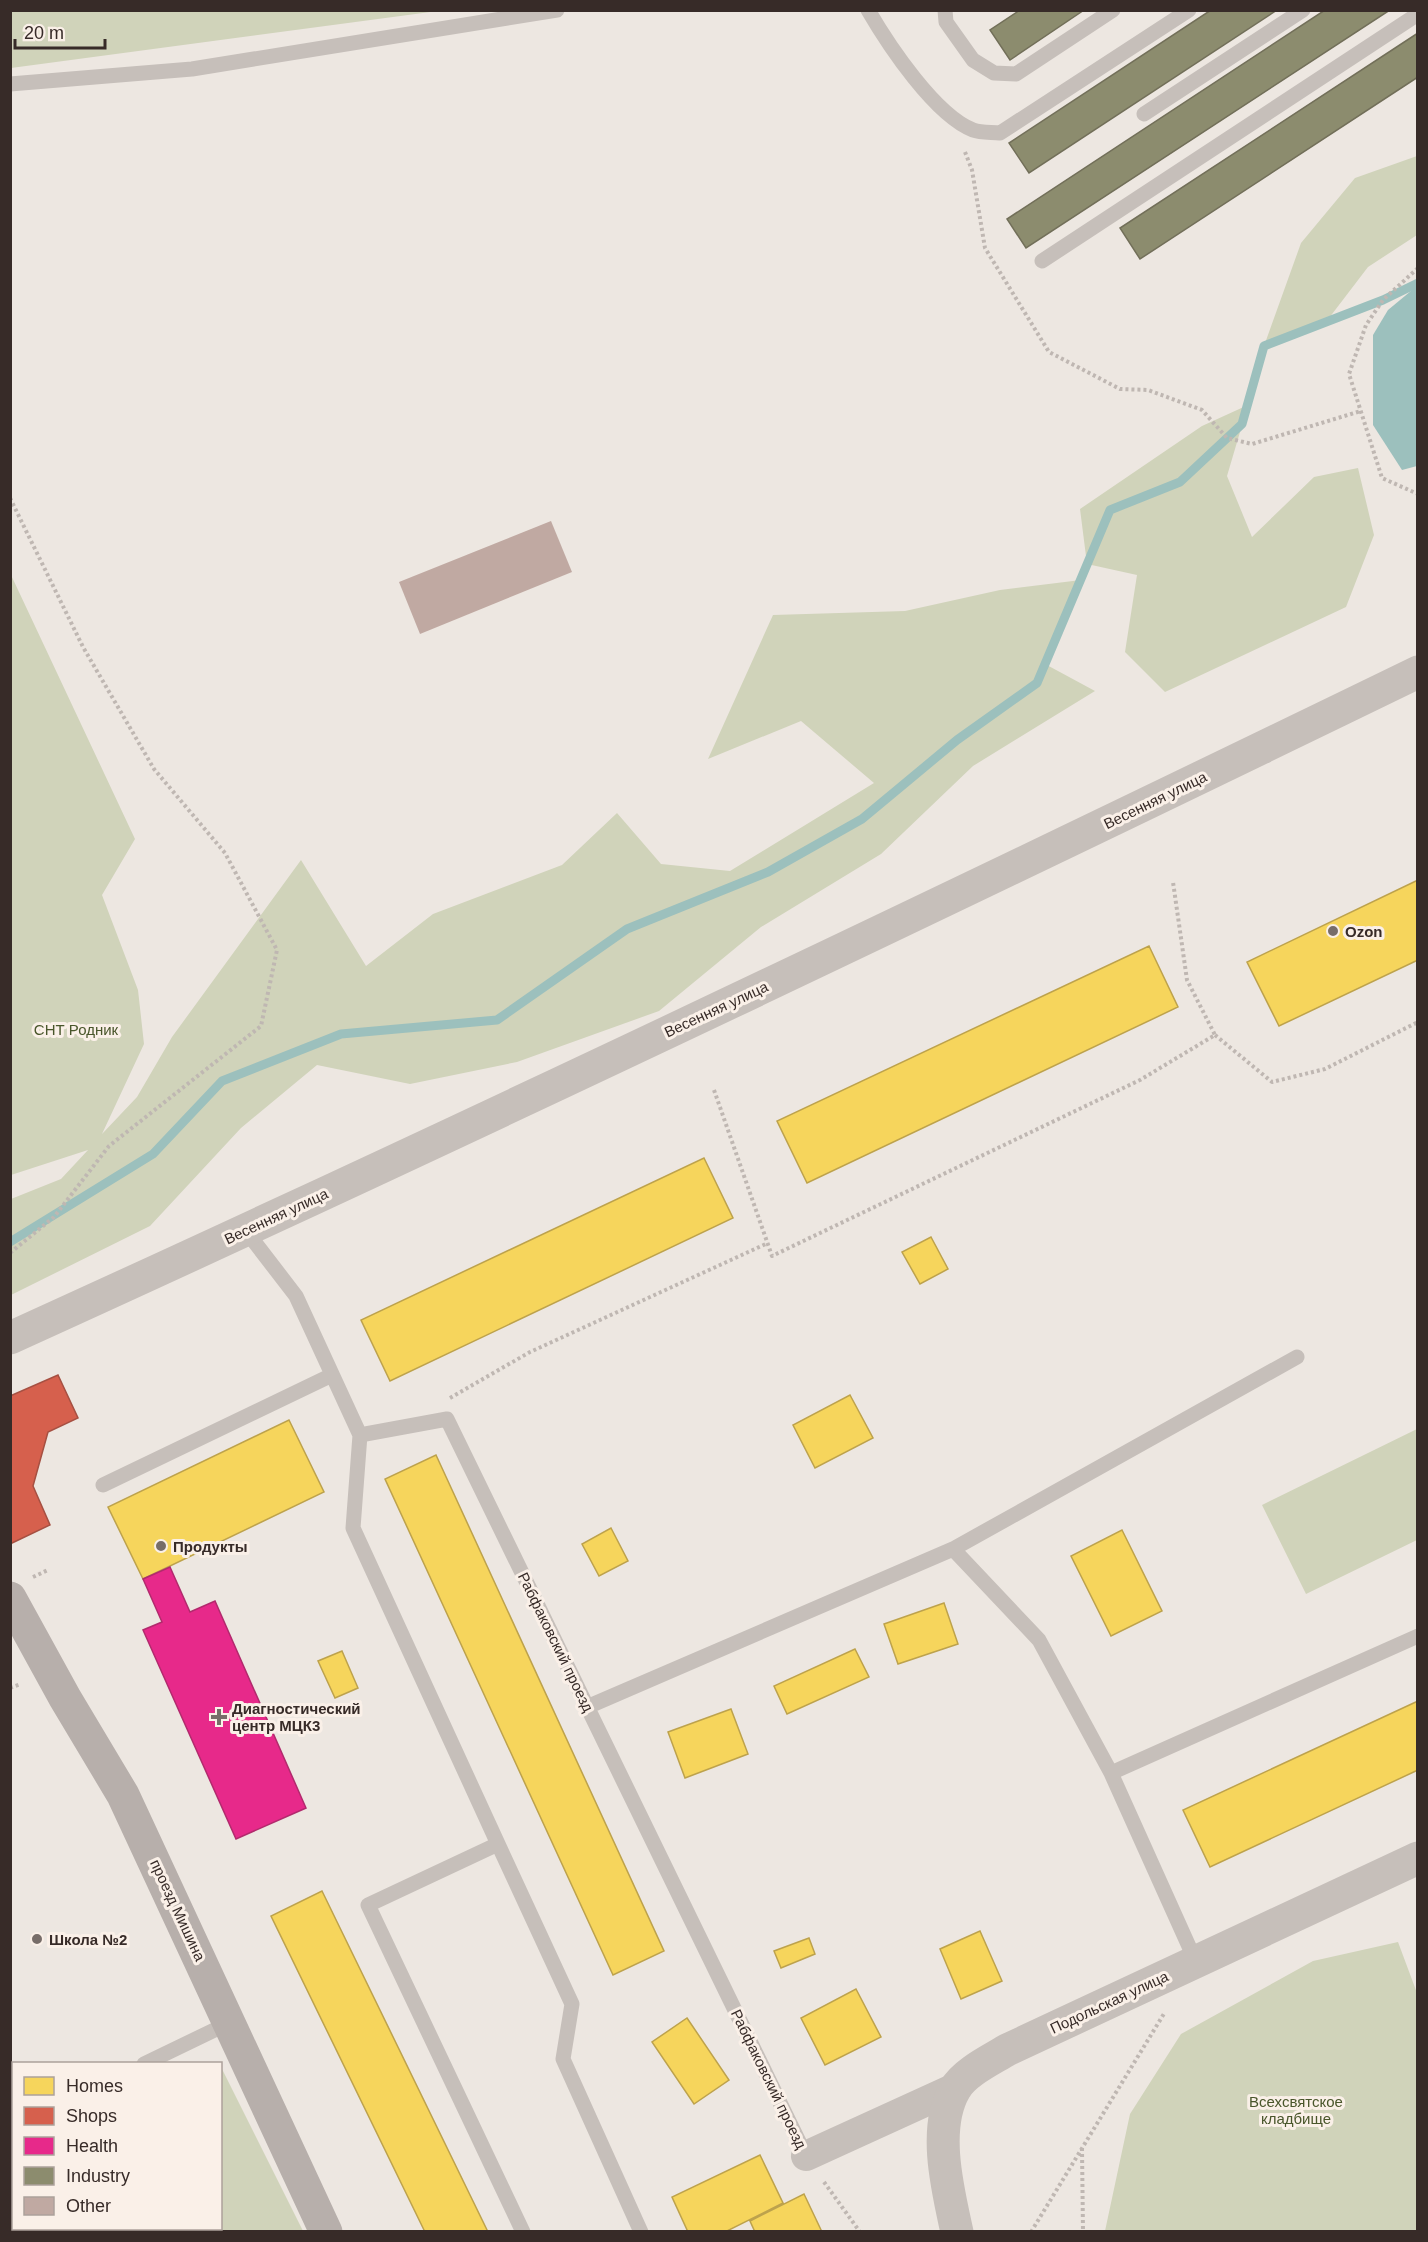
<svg xmlns="http://www.w3.org/2000/svg" width="1428" height="2242" font-family="Arial,sans-serif">
  <style>
    .green { fill: #d0d3ba }
    .water { fill: #9cc0bd }
    .homes { fill: #f6d55c; stroke: #bda24c; stroke-width: 1.5 }
    .shops { fill: #d6604d; stroke: #a65042; stroke-width: 1.5 }
    .health { fill: #e7298a; stroke: #b22a6d; stroke-width: 1.5 }
    .industry { fill: #8c8c6e; stroke: #726f59; stroke-width: 1.5 }
    .lines { fill: none; stroke-linecap: round; stroke-linejoin: round }
    .stream { stroke: #9cc0bd; stroke-width: 9 }
    .building { fill: #c0a9a2 }
    .path { stroke: #bfb7b2; stroke-width: 4; stroke-dasharray: 3 3; stroke-linecap: butt }
    .service { stroke: #c6bfba; stroke-width: 15 }
    .minor { stroke: #c6bfba; stroke-width: 30 }
    .tertiary { stroke: #c6bfba; stroke-width: 33 }
    .secondary { stroke: #b7afab; stroke-width: 33 }
    .poi-dot { fill: #776d69; stroke: #faf0e8; stroke-width: 2 }
    .labels { text-anchor: middle; dominant-baseline: central; stroke-width: 6; stroke-linejoin: round; paint-order: stroke }
    .street-label { font-size: 15px; fill: #372b28; stroke: #faf0e8 }
    .poi-label { font-size: 15px; font-weight: bold; fill: #372b28; stroke: #faf0e8; text-anchor: start }
    .park-label { font-size: 15px; fill: #49562b; stroke: #faf0e8 }
  </style>
  <rect width="100%" height="100%" fill="#ede7e1"/>
  <path class="green" d="M11,10H438V11L11,68Z
    M1417,156V235L1368,267L1326,322L1264,346L1301,243L1355,178Z
    M1248,405L1227,476L1252,537L1314,477L1358,468L1374,535L1346,607L1165,692L1125,652L1137,575L1087,564L1080,509L1202,426Z
    M11,575L135,839L102,895L138,990L144,1044L102,1134L137,1097L172,1037L301,860L366,966L433,914L562,865L617,813L661,864L730,871L874,783L801,721L708,759L773,615L905,611L1000,590L1081,580L1045,664L1095,691L973,766L881,854L761,927L659,1011L517,1062L410,1084L317,1065L241,1128L150,1226L11,1295V1199L61,1179L88,1150L11,1175Z
    M1417,1429V1540L1306,1594L1262,1505Z
    M1398,1942L1417,1993V2231H1105L1130,2114L1181,2034L1313,1961Z
    M221,2067L303,2231H203L202,2229L220,2228Z"/>
  <path class="water" d="M1417,286V466L1402,470L1373,425V335L1388,310Z"/>
  <path class="homes" d="M1418,880V960L1279,1026L1247,962Z
    M1149,946L1178,1007L807,1183L777,1121Z
    M704,1158L733,1218L390,1381L361,1320Z
    M931,1237L948,1269L920,1284L902,1252Z
    M850,1395L873,1438L815,1468L793,1425Z
    M289,1420L324,1492L143,1579L108,1507Z
    M436,1455L664,1951L613,1975L385,1479Z
    M611,1528L628,1561L599,1576L582,1544Z
    M1122,1530L1162,1611L1111,1636L1071,1556Z
    M944,1603L958,1644L898,1664L884,1624Z
    M855,1649L869,1677L787,1714L774,1686Z
    M342,1651L358,1688L335,1698L318,1661Z
    M1418,1701V1770L1210,1867L1183,1810Z
    M731,1709L748,1754L685,1778L668,1732Z
    M322,1891L488,2232H425L271,1916Z
    M980,1931L1002,1981L961,1999L940,1949Z
    M809,1938L815,1954L781,1968L774,1951Z
    M856,1989L881,2037L825,2065L801,2018Z
    M687,2018L729,2080L694,2104L652,2042Z
    M760,2155L783,2203L725,2232H688L672,2197Z
    M804,2194L822,2232H755L750,2221Z"/>
  <path class="shops" d="M58,1375L78,1418L48,1432L33,1486L50,1525L10,1544V1396Z
    M14,2147V2217L10,2210V2149Z
    M19,2228H132L133,2232H21Z"/>
  <path class="health" d="M170,1567L190,1612L215,1601L306,1808L236,1839L143,1630L162,1622L143,1579Z"/>
  <path class="industry" d="M1020,10H1084L1010,60L990,30Z
    M1211,10H1277L1029,173L1009,143Z
    M1325,10H1390L1026,248L1007,219Z
    M1418,33V77L1140,259L1120,228Z"/>
  <g class="lines">
    <path class="stream" d="M10,1242L153,1154L222,1081L341,1034L497,1020L627,929L768,872L862,819L957,740L1037,683L1110,510L1180,482L1242,424L1264,346L1383,300L1418,283"/>
  </g>
  <path class="building" d="M551,521L572,572L420,634L399,582Z"/>
  <g class="lines">
    <path class="path" d="M965,152L972,170L985,248L1049,352L1120,389L1148,390L1202,410L1227,438L1252,444L1361,411
      M1418,268L1383,300L1366,325L1349,374L1382,478L1418,494
      M10,498L83,647L154,769L225,853L277,950L261,1026L109,1146L54,1217L10,1253
      M1215,1035L1272,1082L1325,1069L1418,1022
      M714,1090L772,1256L1140,1080L1215,1035L1187,980L1173,882
      M450,1398L530,1352L768,1243
      M33,1577L48,1570
      M10,1688L21,1684
      M1082,2148L1083,2232
      M824,2182L860,2232
      M1031,2232L1165,2012"/>
    <path class="service" d="M868,10C889,46 935,115 973,130C981,133 992,132 1000,133L1189,10
      M945,10L946,22L973,60L994,73L1016,74L1113,10
      M10,84L192,69L557,10
      M1144,114L1303,10
      M1042,261L1418,14
      M246,1231L296,1296L360,1435L447,1419L806,2156
      M360,1435L353,1528L498,1844L368,1905L523,2232
      M103,1485L332,1375
      M953,1549L1039,1640L1111,1773
      M587,1707L953,1549L1297,1357
      M498,1844L572,2004L563,2059L641,2232
      M1196,1962L1111,1773L1418,1636
      M144,2064L231,2022
      M10,2127L14,2126
      M151,2228L153,2232"/>
    <path class="minor" d="M806,2156L955,2088"/>
    <path class="tertiary" d="M10,1338C483,1123 951,899 1418,672
      M957,2232C948,2191 932,2128 955,2089C965,2072 991,2060 1007,2050L1418,1858"/>
    <path class="secondary" d="M10,1598L65,1698L123,1795L326,2232"/>
  </g>
  <g class="poi-dot">
    <circle cx="1333" cy="931" r="6"/>
    <circle cx="161" cy="1546" r="6"/>
    <path d="M216 1708h6v6h6v6h-6v6h-6v-6h-6v-6h6z"/>
    <circle cx="37" cy="1939" r="6"/>
  </g>
  <g class="labels">
    <g class="street-label">
      <text transform="translate(1155 800) rotate(-26)">Весенняя улица</text>
      <text transform="translate(716 1009) rotate(-25)">Весенняя улица</text>
      <text transform="translate(276 1216) rotate(-25)">Весенняя улица</text>
      <text transform="translate(556 1642) rotate(64)">Рабфаковский проезд</text>
      <text transform="translate(178 1910) rotate(65)">проезд Мишина</text>
      <text transform="translate(1109 2002) rotate(-25)">Подольская улица</text>
      <text transform="translate(769 2079) rotate(64)">Рабфаковский проезд</text>
    </g>
    <g class="poi-label">
      <text x="1345" y="931">Ozon</text>
      <text x="173" y="1546">Продукты</text>
      <text x="232" y="1708">Диагностический<tspan x="232" dy="17">центр МЦК3</tspan></text>
      <text x="49" y="1939">Школа №2</text>
    </g>
    <g class="park-label">
      <text x="76" y="1029">СНТ Родник</text>
      <text x="1296" y="2101">Всехсвятское<tspan x="1296" dy="17">кладбище</tspan></text>
    </g>
  </g>
  <rect width="1428" height="2242" fill="none" stroke="#372b28" stroke-width="24"/>
  <rect x="12" y="2062" width="210" height="168" fill="#faf0e8" stroke="#aca19b" stroke-width="1.5"/>
  <rect x="24" y="2077" width="30" height="18" fill="#f6d55c" stroke="#aca19b" stroke-width="1.5"/>
  <text x="66" y="2092" font-size="18" fill="#372b28">Homes</text>
  <rect x="24" y="2107" width="30" height="18" fill="#d6604d" stroke="#aca19b" stroke-width="1.5"/>
  <text x="66" y="2122" font-size="18" fill="#372b28">Shops</text>
  <rect x="24" y="2137" width="30" height="18" fill="#e7298a" stroke="#aca19b" stroke-width="1.5"/>
  <text x="66" y="2152" font-size="18" fill="#372b28">Health</text>
  <rect x="24" y="2167" width="30" height="18" fill="#8c8c6e" stroke="#aca19b" stroke-width="1.5"/>
  <text x="66" y="2182" font-size="18" fill="#372b28">Industry</text>
  <rect x="24" y="2197" width="30" height="18" fill="#c0a9a2" stroke="#aca19b" stroke-width="1.5"/>
  <text x="66" y="2212" font-size="18" fill="#372b28">Other</text>
  <path d="M15 39v9h90v-9" fill="none" stroke="#372b28" stroke-width="3"/>
  <text x="24" y="39" font-size="18" fill="#372b28" stroke="#faf0e8" stroke-width="4.5" paint-order="stroke">20 m</text>
</svg>
